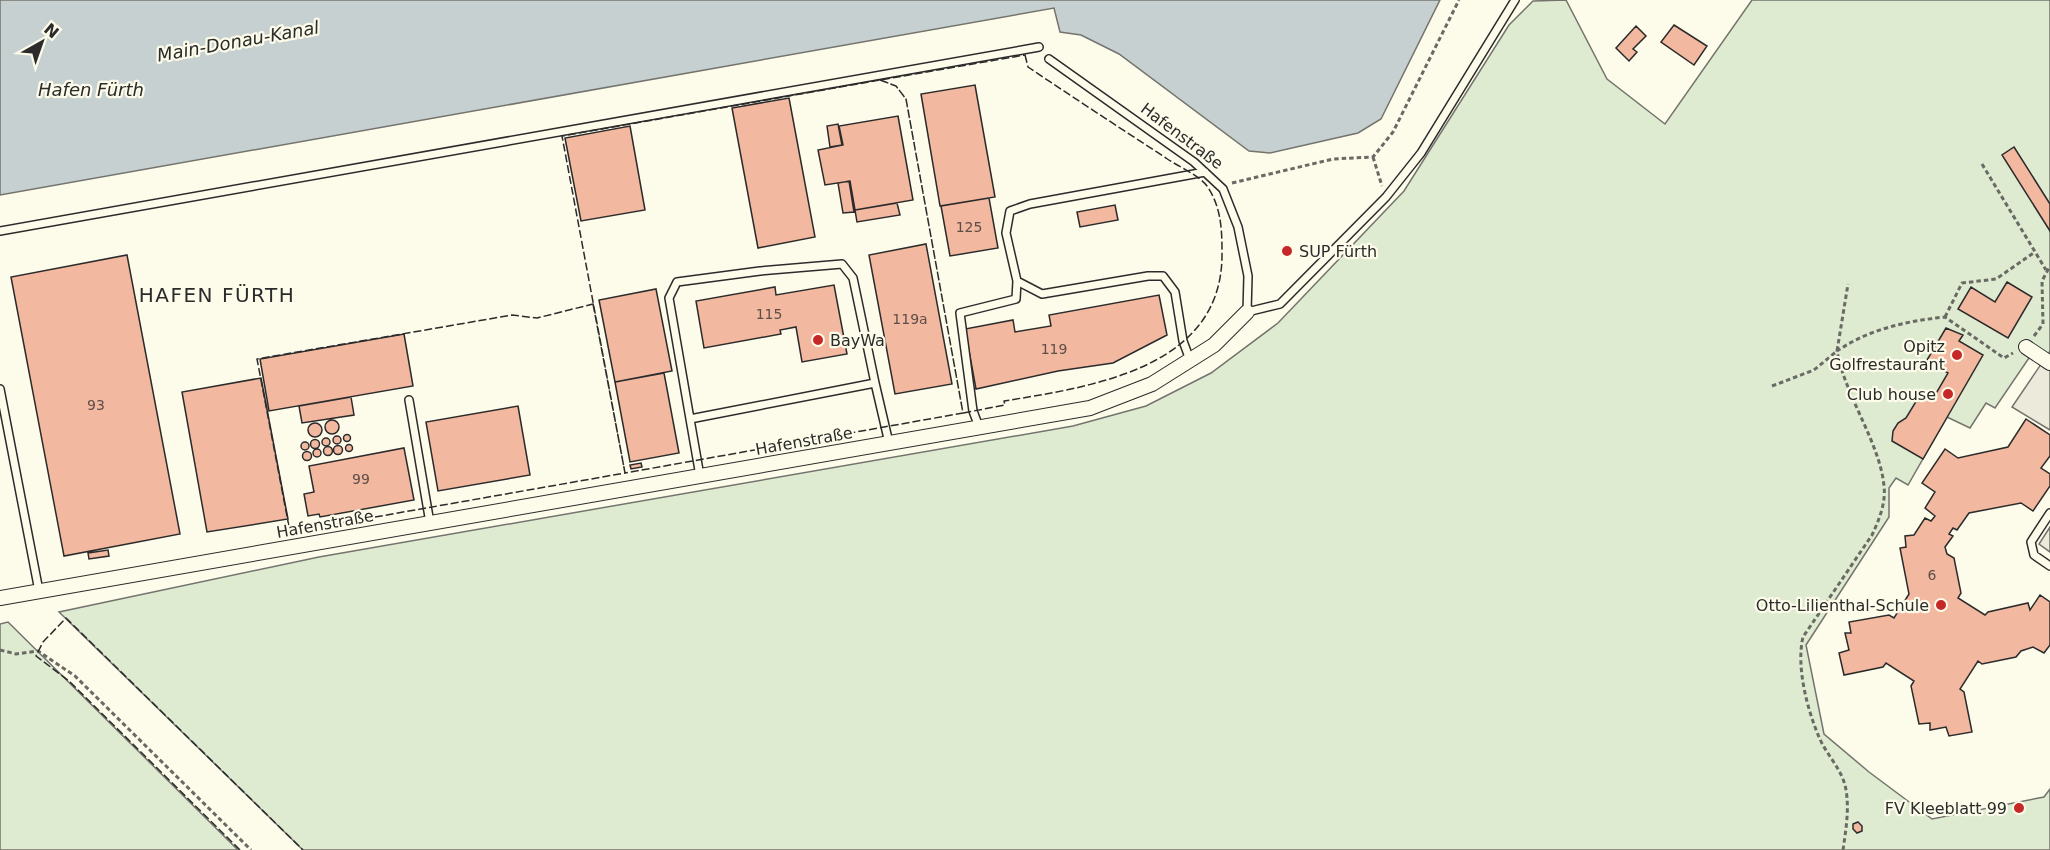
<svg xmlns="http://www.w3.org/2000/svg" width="2050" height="850" font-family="'DejaVu Sans',sans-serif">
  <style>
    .green { fill: #deebd1; stroke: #74746e; stroke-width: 1.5 }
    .parking { fill: #eceadb; stroke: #74746e; stroke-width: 1.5 }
    .water { fill: #c7d0d0; stroke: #74746e; stroke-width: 1.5 }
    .building { fill: #f2b8a0; stroke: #2b2b2b; stroke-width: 1.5 }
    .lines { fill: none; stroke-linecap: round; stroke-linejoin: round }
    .lane-casing { stroke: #2b2b2b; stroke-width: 10 }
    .street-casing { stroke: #2b2b2b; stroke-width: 16 }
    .path { stroke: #6a6964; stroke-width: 3; stroke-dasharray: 4.5 3; stroke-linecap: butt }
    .lane { stroke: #fdfbea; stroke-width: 7 }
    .street { stroke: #fdfbea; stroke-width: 14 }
    .fence { stroke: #2b2b2b; stroke-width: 1.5; stroke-dasharray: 8 3; stroke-linecap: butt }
    .poi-dot { fill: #c62828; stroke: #fdfbea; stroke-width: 2 }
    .labels { text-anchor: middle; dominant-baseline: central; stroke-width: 4.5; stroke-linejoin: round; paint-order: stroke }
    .number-label { font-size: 14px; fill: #5d4e48 }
    .street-label { font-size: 16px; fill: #2b2b2b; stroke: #fdfbea }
    .poi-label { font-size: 16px; fill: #2b2b2b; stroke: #fdfbea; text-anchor: end }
    .water-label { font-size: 18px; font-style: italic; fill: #2b2b2b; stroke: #fdfbea }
    .quarter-label { font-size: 20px; letter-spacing: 1.5px; fill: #2b2b2b; stroke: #fdfbea }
  </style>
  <rect width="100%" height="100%" fill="#fdfbea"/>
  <path class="green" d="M1566,0L1607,79L1665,124L1752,0H2050V363L2033,352L1995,408L1986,403L1970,428L1947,417L1908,485L1896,478L1889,488V517L1806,645L1824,734L1869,772L1932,819L2044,797L2050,789V850H303L59,612L319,557L1073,426L1146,406L1211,373L1278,323L1404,191L1509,25L1533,1Z
    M8,622L238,850H0V624Z"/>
  <path class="parking" d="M2050,351V430L2012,407Z
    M2050,527V552L2039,544Z"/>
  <path class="water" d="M0,0H1440L1381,119L1358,133L1270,153L1249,151L1119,54L1081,35L1060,32L1054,8L0,195Z"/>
  <path class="building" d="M1674,25L1707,46L1694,65L1661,42Z
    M1636,26L1646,36L1633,49L1637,52L1629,61L1616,48Z
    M975,85L995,197L940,206L921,94Z
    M789,98L815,237L758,248L732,108Z
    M898,116L913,200L855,210L850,181L825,185L818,150L843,145L839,126Z
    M838,124L842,145L830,147L827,126Z
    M630,126L645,210L581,221L565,138Z
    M2014,147L2050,204V231L2002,155Z
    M849,181L854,212L843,213L838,183Z
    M989,198L998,248L950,256L941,206Z
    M897,203L900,215L857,222L855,210Z
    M1115,205L1118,220L1080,227L1077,212Z
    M926,244L952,384L895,394L869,255Z
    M127,255L180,534L64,556L11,277Z
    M2007,282L2032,297L2008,338L1958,309L1971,287L1995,302Z
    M834,285L847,354L802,362L796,327L780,330L781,334L704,348L696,301L775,287L776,295Z
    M656,289L672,371L615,382L599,300Z
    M1159,295L1167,335L1113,363L1058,371L976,389L965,329L1013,320L1015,332L1051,326L1049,315Z
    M1946,328L1963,335L1959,341L1983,355L1923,459L1892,441L1893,431L1898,423L1906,418L1923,390L1934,397L1948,373L1927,360Z
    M404,334L413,386L269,411L260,359Z
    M664,373L679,453L630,462L615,382Z
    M261,378L288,519L207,532L182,392Z
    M351,397L354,415L302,423L299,406Z
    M518,406L530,475L438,491L426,422Z
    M2026,419L2050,435V456L2041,468L2050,474V486L2033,511L2021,503L1969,513L1957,530L1953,528L1949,534L1953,536L1945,547L1947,554L1954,558L1961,593L1958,598L1985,615L1988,612L2028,603L2030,610L2040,595L2050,602V645L2044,653L2033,647L2021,651L2016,657L1982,664L1978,661L1960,689L1964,692L1972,732L1949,736L1946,727L1930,730V723L1919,724L1911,686L1914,681L1886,663L1883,667L1844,675L1839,653L1849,650L1845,633H1851L1849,622L1889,615L1894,618L1909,594L1900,548L1906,547L1905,536L1914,535L1925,518L1931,521L1935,516L1925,508L1935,492L1922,483L1945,449L1958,458L2008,447Z
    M325 427a7 7 0 1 1 14 0a7 7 0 1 1-14 0Z
    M308 430a7 7 0 1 1 14 0a7 7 0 1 1-14 0Z
    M343.5 438a3.5 3.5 0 1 1 7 0a3.5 3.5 0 1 1-7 0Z
    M333 440a4 4 0 1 1 8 0a4 4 0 1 1-8 0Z
    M322 442a4 4 0 1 1 8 0a4 4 0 1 1-8 0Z
    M310.5 444a4.5 4.5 0 1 1 9 0a4.5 4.5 0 1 1-9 0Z
    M301 446a4 4 0 1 1 8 0a4 4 0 1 1-8 0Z
    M345.5 448a3.5 3.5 0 1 1 7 0a3.5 3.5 0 1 1-7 0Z
    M333.5 450a4.5 4.5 0 1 1 9 0a4.5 4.5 0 1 1-9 0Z
    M323.5 451a4.5 4.5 0 1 1 9 0a4.5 4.5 0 1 1-9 0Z
    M404,448L414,500L320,517L319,514L308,516L304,494L314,492L309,466Z
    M313 453a4 4 0 1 1 8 0a4 4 0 1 1-8 0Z
    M302.5 456a4.5 4.5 0 1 1 9 0a4.5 4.5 0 1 1-9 0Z
    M641,463L642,467L631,469L630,465Z
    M108,550L109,556L89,559L88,553Z
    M1858,822L1862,826V831L1857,833L1853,829V824Z"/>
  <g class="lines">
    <g class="lane-casing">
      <path id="lane" d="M1049,59L1194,162L1223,189L1238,227L1248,276L1247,312L1280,304L1386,197L1421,153L1515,0
        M0,231L1039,47
        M1190,360L1183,341L1175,292L1163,276H1148L1042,294L1017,281L1006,233L1010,211L1030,204L1205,172
        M0,389L39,591
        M409,400L430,523
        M690,419L669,298L677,282L760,271L842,264L853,278L875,383
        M979,427L973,411L960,313L1016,299L1017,281
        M700,476L690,419L875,383L889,443
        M2050,513L2031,542L2034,555L2050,566"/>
    </g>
    <g class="street-casing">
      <path id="street" d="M2026,347L2050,363
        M0,598L1090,408L1152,384L1214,345L1247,312"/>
    </g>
    <path class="path" d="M1373,157L1382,186
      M1982,164L2046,270
      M1232,183L1333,159L1373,157L1393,132L1459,0
      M1945,317L1962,283L1996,279L2035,252
      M2034,336L2043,324L2042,281L2050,266
      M1772,386L1814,370L1837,351L1848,284
      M0,650L16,654L38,651L75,676L251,850
      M1843,850C1846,829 1850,806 1845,785C1840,767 1826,754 1819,737C1807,709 1796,666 1803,637L1872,535C1879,520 1886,503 1884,486C1880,443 1845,396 1837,351C1869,329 1907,321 1945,317L2004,358L2013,353"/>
    <use href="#lane" class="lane"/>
    <use href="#street" class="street"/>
    <path class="fence" d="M1025,55L1028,67C1074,98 1120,128 1166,158C1177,166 1199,175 1207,186C1222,208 1222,232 1222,256C1221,369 1090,387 1004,401L1005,405L963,413L906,99L896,86L880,80Z
      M880,80L896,86L906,99L963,413L625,473L562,136Z
      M593,304L625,473L290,532L257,359L512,315L537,318Z
      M240,850L69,681L36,656L43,642L66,618L303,850"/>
  </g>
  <g class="poi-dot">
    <circle cx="1287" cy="251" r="6"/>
    <circle cx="818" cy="340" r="6"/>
    <circle cx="1957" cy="355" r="6"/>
    <circle cx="1948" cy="394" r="6"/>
    <circle cx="1941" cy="605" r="6"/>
    <circle cx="2019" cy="808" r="6"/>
  </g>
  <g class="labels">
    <g class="number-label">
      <text x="969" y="227">125</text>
      <text x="769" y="314">115</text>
      <text x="910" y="319">119a</text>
      <text x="1054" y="349">119</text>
      <text x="96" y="405">93</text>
      <text x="361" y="479">99</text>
      <text x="1932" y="575">6</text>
    </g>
    <g class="street-label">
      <text transform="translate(1182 136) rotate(37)">Hafenstraße</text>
      <text transform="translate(804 441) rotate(-10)">Hafenstraße</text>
      <text transform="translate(325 524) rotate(-10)">Hafenstraße</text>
    </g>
    <g class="poi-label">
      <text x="1299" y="251" text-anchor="start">SUP Fürth</text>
      <text x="830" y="340" text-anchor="start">BayWa</text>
      <text x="1945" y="346">Opitz<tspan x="1945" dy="18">Golfrestaurant</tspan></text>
      <text x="1936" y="394">Club house</text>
      <text x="1929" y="605">Otto-Lilienthal-Schule</text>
      <text x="2007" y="808">FV Kleeblatt 99</text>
    </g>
    <g class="water-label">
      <text transform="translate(238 41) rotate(-10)">Main-Donau-Kanal</text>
      <text x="91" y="89">Hafen Fürth</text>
    </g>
    <g class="quarter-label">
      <text x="217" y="295">HAFEN FÜRTH</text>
    </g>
  </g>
  <g transform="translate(42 42) rotate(40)" stroke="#fdfbea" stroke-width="4.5" paint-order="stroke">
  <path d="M0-4.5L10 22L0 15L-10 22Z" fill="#2b2b2b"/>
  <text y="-9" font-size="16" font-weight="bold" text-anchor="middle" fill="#2b2b2b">N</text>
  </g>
</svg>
